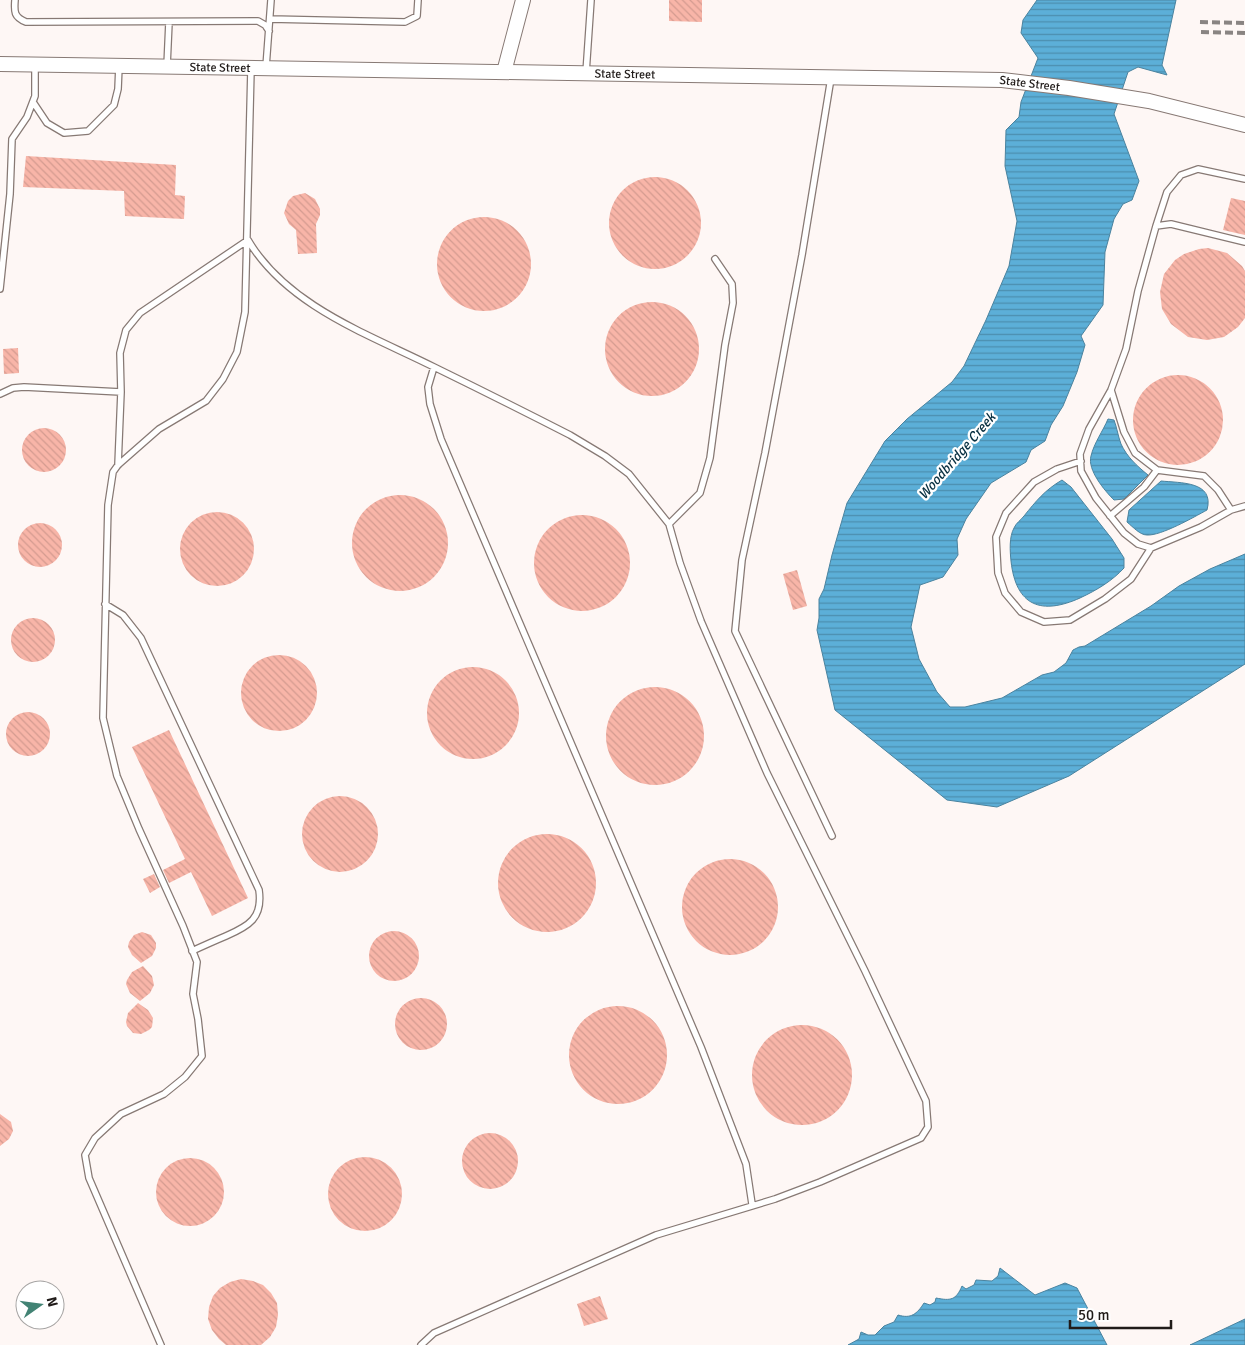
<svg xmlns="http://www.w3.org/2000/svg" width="1245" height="1345" font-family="Signika,sans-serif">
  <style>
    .water { fill: url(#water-rules); stroke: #4a839f }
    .building { fill: url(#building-back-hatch) }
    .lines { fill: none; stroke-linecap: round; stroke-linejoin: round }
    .service-casing { stroke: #877974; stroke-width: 8 }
    .tertiary-casing { stroke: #877974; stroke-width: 16 }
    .service { stroke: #fff; stroke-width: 5.5 }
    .tertiary { stroke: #fff; stroke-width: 14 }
    .rail { stroke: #898482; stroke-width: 4; stroke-dasharray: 8 4; stroke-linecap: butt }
    .labels { text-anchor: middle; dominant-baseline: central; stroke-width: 4.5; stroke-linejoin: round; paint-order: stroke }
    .street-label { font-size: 12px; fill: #201b19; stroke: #fff }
    .water-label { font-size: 14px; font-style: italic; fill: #072f40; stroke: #fff }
  </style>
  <defs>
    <pattern id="water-rules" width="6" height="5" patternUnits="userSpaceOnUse" patternTransform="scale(1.25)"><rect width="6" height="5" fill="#5cafd8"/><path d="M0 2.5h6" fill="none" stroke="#4c8eae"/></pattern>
    <pattern id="building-back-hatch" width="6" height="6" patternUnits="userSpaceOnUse" patternTransform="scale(1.25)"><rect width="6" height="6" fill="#f8b5a8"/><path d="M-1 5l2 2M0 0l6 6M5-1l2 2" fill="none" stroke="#d49b90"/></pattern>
  </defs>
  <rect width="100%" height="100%" fill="#fef7f5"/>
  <path class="water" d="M1037,0H1176L1162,65L1167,75L1138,67L1128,72L1114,114L1139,181L1132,200L1123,204L1114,219L1105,252L1103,305L1081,336L1085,345L1077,372L1063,406L1051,425L1045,441L1031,450L1026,462L991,483L966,519L957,539L958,555L943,577L920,585L911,627L919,659L937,692L950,707H965L1002,698L1042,675L1054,672L1066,663L1073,650L1079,647L1085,646L1151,606L1179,586L1210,569L1245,554V664L1069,776L997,807L947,800L835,710L817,630L819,618V599L824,589L832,555L847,503L885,441L907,419L952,382L964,366L986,320L1009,266L1017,221L1005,166L1006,130L1019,117L1021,102L1038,58L1021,33L1023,20Z
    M1108,419L1114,420C1117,428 1118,436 1121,444C1127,457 1137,466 1148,475L1124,499L1114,500C1105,491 1087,470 1091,456C1094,443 1103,431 1108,419Z
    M1062,480L1071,487L1112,539L1124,558V568C1112,581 1097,590 1080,598C1042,615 1016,607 1011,561C1010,551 1009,537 1014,528C1016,523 1021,520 1024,516C1036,501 1045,490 1062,480Z
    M1161,481C1180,483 1215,481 1207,510C1194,517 1161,536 1147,535C1140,535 1133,527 1127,522L1129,510Z
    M1000,1268L1035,1295L1065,1283L1077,1288L1107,1345H848L859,1339L861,1332L868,1335H875L884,1326L894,1322L898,1315C911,1319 917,1314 924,1303L930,1305L935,1302L936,1298C951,1301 956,1300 962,1286L966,1289L974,1285L976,1280L992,1281L998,1276Z
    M1245,1319V1345H1190Z"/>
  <path class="building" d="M669,0H702V22L669,21Z
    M26,156L176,165L175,195L185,196L184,219L125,216L124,191L23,187Z
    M609 223a46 46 0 1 1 92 0a46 46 0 1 1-92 0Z
    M305,193L315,199L320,209V215L316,224L317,253L298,254L296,230L289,224L284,213L288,201L293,196Z
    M1231,198L1245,201V235L1223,230Z
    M437 264a47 47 0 1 1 94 0a47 47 0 1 1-94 0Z
    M1208,248L1227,253L1242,266L1245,271V318L1238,327L1224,337L1207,340L1188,337L1171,324L1162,309L1160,292L1164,274L1175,260L1184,254L1199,249Z
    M605 349a47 47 0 1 1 94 0a47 47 0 1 1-94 0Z
    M18,348L19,373L4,374L3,349Z
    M1133 420a45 45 0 1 1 90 0a45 45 0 1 1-90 0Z
    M22 450a22 22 0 1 1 44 0a22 22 0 1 1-44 0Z
    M352 543a48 48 0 1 1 96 0a48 48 0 1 1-96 0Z
    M180 549a37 37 0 1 1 74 0a37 37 0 1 1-74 0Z
    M534 563a48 48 0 1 1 96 0a48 48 0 1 1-96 0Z
    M18 545a22 22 0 1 1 44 0a22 22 0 1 1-44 0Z
    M797,570L807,606L793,610L783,574Z
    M11 640a22 22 0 1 1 44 0a22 22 0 1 1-44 0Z
    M241 693a38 38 0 1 1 76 0a38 38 0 1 1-76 0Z
    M427 713a46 46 0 1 1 92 0a46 46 0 1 1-92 0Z
    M606 736a49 49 0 1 1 98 0a49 49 0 1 1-98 0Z
    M6 734a22 22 0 1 1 44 0a22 22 0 1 1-44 0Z
    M169,730L248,898L212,916L191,872L169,883L163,870L185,859L132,747Z
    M302 834a38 38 0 1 1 76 0a38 38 0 1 1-76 0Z
    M498 883a49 49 0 1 1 98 0a49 49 0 1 1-98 0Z
    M682 907a48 48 0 1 1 96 0a48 48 0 1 1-96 0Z
    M154,874L160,887L150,893L143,879Z
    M369 956a25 25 0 1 1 50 0a25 25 0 1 1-50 0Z
    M142,932L151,935L156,943V948L152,956L141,963L132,955L128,947L129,942L134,935Z
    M143,966L152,976L154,985L150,993L140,1001L130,993L126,984L127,980L132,972Z
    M395 1024a26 26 0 1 1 52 0a26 26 0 1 1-52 0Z
    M138,1003L148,1010L153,1018L152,1027L149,1030L141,1034L133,1033L127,1026L126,1022L128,1013Z
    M569 1055a49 49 0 1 1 98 0a49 49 0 1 1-98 0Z
    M752 1075a50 50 0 1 1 100 0a50 50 0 1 1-100 0Z
    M0,1114L11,1122L13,1131L9,1139L0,1146Z
    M462 1161a28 28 0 1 1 56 0a28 28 0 1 1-56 0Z
    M328 1194a37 37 0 1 1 74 0a37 37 0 1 1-74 0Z
    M156 1192a34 34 0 1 1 68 0a34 34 0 1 1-68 0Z
    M241,1279L253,1281L263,1285L271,1293L277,1303L278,1315L276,1327L270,1337L261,1345H226L219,1339L212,1330L208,1319L209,1307L213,1296L220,1288L230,1282Z
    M600,1296L608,1319L584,1326L577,1304Z"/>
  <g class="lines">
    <g class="service-casing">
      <path id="service" d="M15,0C14,12 14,17 26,22L258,21L265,25L269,31
        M270,19L405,22L417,16L418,0
        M167,66L169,22
        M266,67L271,0
        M586,73L591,0
        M831,78L802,255L765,453L742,560L735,631L832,836
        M33,102L47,123L64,133L88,131L114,105L118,89L119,66
        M1156,226L1167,192L1181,175L1198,169L1245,179
        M1245,242L1171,224L1156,226L1138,291L1126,349L1111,390L1089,429L1080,454L1081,471L1096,498L1124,533L1138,544L1151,548L1201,527L1231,510L1245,506
        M0,289L10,194L12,139L27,117L35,96V64
        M434,367L428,387L430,404L441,439L701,1047L746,1164L752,1204
        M1111,390L1124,432L1135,453L1157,470L1204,476L1218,490L1231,510
        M0,394L13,388L24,387L121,392
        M1081,461L1057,469L1034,482L1006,513L996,537L998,573L1005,593L1021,612L1044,622L1070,620L1105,599L1131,579L1151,548
        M118,465L121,392L120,353L126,330L140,313L248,240C287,306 368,334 434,367C479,389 525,412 570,435L605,456L629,474L669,524L680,563L701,621L767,773L865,971L926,1101L928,1127L921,1138L820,1182L775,1199L656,1235L434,1333L421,1345
        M1110,516L1144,487L1157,470
        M669,524L700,493L710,458L725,345L733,303L732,284L715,259
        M105,604L123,615L141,638L259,890C263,918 249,926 226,936C214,941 203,946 192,951
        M161,1345L89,1178L85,1155L95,1138L121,1114L164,1094L185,1077L202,1056L198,1019L193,994L197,962L183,926L139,829L117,776L103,718L108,505L113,472L118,465L159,429L206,401L223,379L237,352L245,312L251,69"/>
    </g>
    <g class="tertiary-casing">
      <g id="tertiary">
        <path id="s1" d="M0,64L1002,80L1069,88L1149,101L1245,125"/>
        <path d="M504,72L523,0"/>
      </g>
    </g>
    <use href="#service" class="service"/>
    <use href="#tertiary" class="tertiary"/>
    <path class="rail" d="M1200,22L1245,23
      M1201,32L1245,33"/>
  </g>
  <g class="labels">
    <g class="street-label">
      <text stroke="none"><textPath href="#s1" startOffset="220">State Street</textPath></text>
      <text stroke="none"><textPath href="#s1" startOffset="625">State Street</textPath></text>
      <text stroke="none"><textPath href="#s1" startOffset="1030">State Street</textPath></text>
    </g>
    <g class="water-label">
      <text transform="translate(957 456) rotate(-49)">Woodbridge Creek</text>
    </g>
  </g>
  <g transform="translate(40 1305) rotate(76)"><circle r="24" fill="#ffffff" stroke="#a6a4a3"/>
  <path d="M0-4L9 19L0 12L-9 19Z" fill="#428374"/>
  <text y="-8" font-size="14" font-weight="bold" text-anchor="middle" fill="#201b19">N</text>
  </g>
  <path d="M1070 1320v8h101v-8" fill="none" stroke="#201b19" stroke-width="2.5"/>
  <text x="1078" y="1320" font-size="15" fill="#201b19" stroke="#ffffff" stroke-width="4" paint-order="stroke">50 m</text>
</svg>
